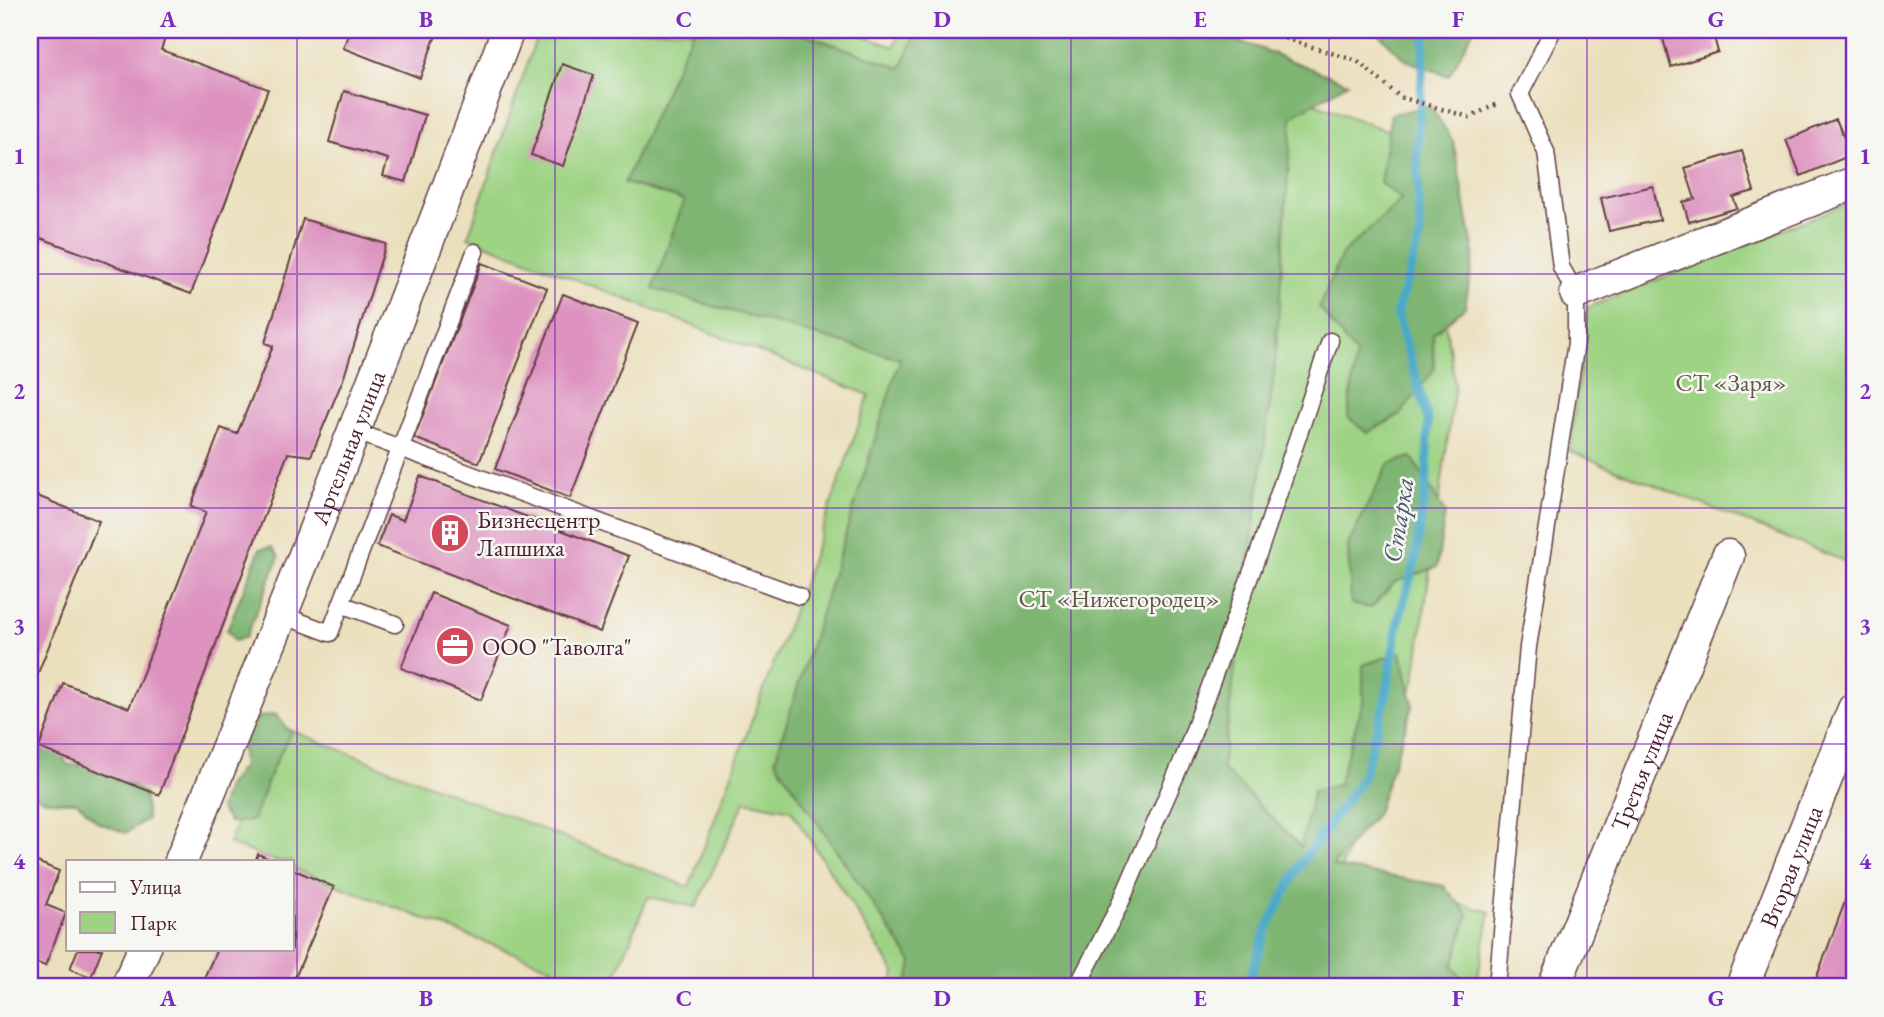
<svg xmlns="http://www.w3.org/2000/svg" width="1884" height="1017" font-family="'EB Garamond',serif">
  <style>
    .green { fill: #9ed384; stroke: #747958; stroke-width: 2 }
    .forest { fill: #7eb572; stroke: #646a4e; stroke-width: 2 }
    .lines { fill: none; stroke-linecap: round; stroke-linejoin: round }
    .stream { stroke: #49a9c8; stroke-width: 9 }
    .building { fill: #dd92bf }
    .lane-casing { stroke: #623c41; stroke-width: 19 }
    .street-casing { stroke: #623c41; stroke-width: 35 }
    .path { stroke: #623c41; stroke-width: 4.5; stroke-dasharray: 2 5; stroke-linecap: butt }
    .lane { stroke: #fff; stroke-width: 16 }
    .street { stroke: #fff; stroke-width: 32 }
    .grid { fill: none; stroke: #7b2cbf; stroke-width: 2; stroke-opacity: 0.55 }
    .labels { text-anchor: middle; dominant-baseline: central; stroke-width: 5; stroke-linejoin: round; paint-order: stroke }
    .park-label { font-size: 24px; fill: #635546; stroke: #f6f6f2 }
    .street-label { font-size: 24px; fill: #4a1f2b; stroke: #f6f6f2 }
    .poi-label { font-size: 24px; fill: #4a1f2b; stroke: #f6f6f2; text-anchor: start }
    .water-label { font-size: 26px; font-style: italic; fill: #4a566a; stroke: #f6f6f2 }
    .neatline { fill: none; stroke: #7b2cbf; stroke-width: 2.5 }
    .grid-label { font-size: 23px; text-anchor: middle; font-weight: bold; fill: #7b2cbf }
  </style>
  <rect width="100%" height="100%" fill="#f6f6f2"/>
  <filter id="ink" filterUnits="userSpaceOnUse"><feTurbulence type="fractalNoise" baseFrequency=".0143" numOctaves="2"/><feDisplacementMap in="SourceGraphic" scale="14" xChannelSelector="R" yChannelSelector="G"/><feConvolveMatrix kernelMatrix="1 2 1 2 8 2 1 2 1" color-interpolation-filters="sRGB"/></filter>
  <filter id="wash" filterUnits="userSpaceOnUse"><feTurbulence type="fractalNoise" baseFrequency=".00686" numOctaves="4" result="noise"/><feDisplacementMap in="SourceGraphic" scale="28" xChannelSelector="R" yChannelSelector="G"/><feGaussianBlur stdDeviation="1.57" result="paint"/><feColorMatrix in="noise" values="0 0 0 0 0 0 0 0 0 0 0 0 0 0 0 0 0 1.4 0 .05"/><feComposite in="paint" operator="in"/></filter>
  <g filter="url(#wash)">
    <rect width="100%" height="100%" fill="#ebe0bd"/>
    <path class="green" d="M539,30H849L894,47L901,30H1124L1382,129L1441,133L1431,232L1455,385L1415,679L1371,782L1340,871L1490,912L1476,987H891L895,973L791,810L745,801L696,907L648,897L611,987H546L553,968L292,868V861H275L229,844L275,724L689,887L799,596L869,395L468,237Z
      M1854,201V565L1570,451L1587,308Z"/>
    <path class="forest" d="M693,30H793L901,68L918,30H1202L1259,48L1348,83L1292,116L1275,366L1222,768L1301,847L1313,791L1338,785L1363,702V665L1401,652L1413,705L1377,813L1332,866L1444,886L1468,914L1453,966L1467,987H907L912,962L775,760L900,359L653,289L684,200L624,183Z
      M1375,30H1473L1449,76L1405,60Z
      M1430,106L1453,141L1474,253L1465,307L1433,334L1434,370L1400,415L1367,433L1348,417L1356,355L1319,307L1342,254L1402,199L1380,183L1391,114Z
      M1412,457L1445,513L1437,567L1395,582L1371,608L1351,604L1348,545L1388,464Z
      M272,547L279,557L246,637L235,641L227,630L260,549Z
      M275,714L291,733L273,767L253,820L230,823L220,809L227,787L243,766L241,743L257,718Z
      M30,738L55,745L68,765L98,764L144,793L147,819L126,833L99,823L77,802C61,802 43,803 30,792Z"/>
    <g class="lines">
      <path class="stream" d="M1247,987L1267,928L1300,865L1362,779L1385,701L1398,622L1415,561L1427,478L1428,420L1397,313L1420,238L1417,154L1425,30"/>
    </g>
    <g id="blocks">
      <path class="building" d="M30,30H168L161,50L268,89L191,294L30,234Z
        M350,30H438L420,78L343,48Z
        M1669,30H1712L1718,52L1671,67L1661,32Z
        M1734,30H1755L1736,37Z
        M562,64L594,75L563,166L531,155Z
        M344,91L425,115L406,182L383,176L388,159L329,142Z
        M1836,119L1851,155L1801,176L1786,140Z
        M1742,151L1754,191L1733,197L1737,208L1689,222L1683,202L1695,199L1685,168Z
        M1653,186L1660,220L1609,231L1601,198Z
        M303,219L386,244L344,377L311,456L288,453L159,795L39,748L63,683L129,708L206,512L191,506L221,428L237,434L273,346L265,343Z
        M482,263L547,288L479,463L414,438Z
        M563,294L638,323L570,498L495,469Z
        M420,476L629,556L600,632L377,546L389,515L403,520Z
        M30,493L99,521L38,673L30,670Z
        M431,593L511,625L481,700L401,668Z
        M258,854L274,861H255Z
        M30,859L59,871L46,905L66,913L45,966L30,960Z
        M292,869L334,887L291,987H200L217,949H292Z
        M1849,891L1854,893V987H1813Z
        M78,949H102L91,977L70,969Z
        M30,978L41,983L39,987H30Z"/>
    </g>
  </g>
  <g filter="url(#ink)">
    <use href="#blocks" fill-opacity="0" stroke="#623c41" stroke-width="2"/>
    <g class="lines">
      <g class="lane-casing">
        <path id="lane" d="M354,431L799,596
          M341,604L395,624
          M282,615L330,633L475,252
          M1077,987L1119,906L1186,752L1261,546L1330,341
          M1497,987L1528,647L1576,343V293L1561,267L1546,152L1520,94L1553,30"/>
      </g>
      <g class="street-casing">
        <g id="street">
          <path d="M1576,293L1854,183"/>
          <path id="s1" d="M181,861C295,586 403,308 508,30"/>
          <path d="M127,987L144,949"/>
          <path id="s2" d="M1554,987L1728,556"/>
          <path id="s3" d="M1742,987L1854,709"/>
        </g>
      </g>
      <path class="path" d="M1258,30L1357,61L1400,97L1469,117L1500,103"/>
      <use href="#lane" class="lane"/>
      <use href="#street" class="street"/>
    </g>
  </g>
  <path class="grid" d="M297,30V987M555,30V987M813,30V987M1071,30V987M1329,30V987M1587,30V987M30,274H1854M30,508H1854M30,744H1854"/>
  <defs>
    <g id="building-disc" transform="scale(2.0125)"><circle r="9.5" fill="#d1495b" stroke="#f6f6f2"/><path d="M-4-6H4V6H1V3H-1V6H-4ZM-2.5-4.3h1.7v1.8h-1.7ZM.8-4.3h1.7v1.8H.8ZM-2.5-1h1.7V.8h-1.7ZM.8-1h1.7V.8H.8Z" fill="#fff"/></g>
    <g id="office-disc" transform="scale(2.0125)"><circle r="9.5" fill="#d1495b" stroke="#f6f6f2"/><path d="M-6-3h4V-5.5h4V-3h4V5H-6ZM-1-4.5V-3h2v-1.5ZM-6 0V1H6V0Z" fill="#fff"/></g>
  </defs>
  <g fill-rule="evenodd">
    <use href="#building-disc" x="450" y="533"/>
    <use href="#office-disc" x="455" y="646"/>
  </g>
  <g class="labels">
    <g class="park-label">
      <text x="1731" y="382">СТ «Заря»</text>
      <text x="1119" y="598">СТ «Нижегородец»</text>
    </g>
    <g class="street-label">
      <text stroke="none"><textPath href="#s1" startOffset="446">Артельная улица</textPath></text>
      <text stroke="none"><textPath href="#s2" startOffset="233">Третья улица</textPath></text>
      <text stroke="none"><textPath href="#s3" startOffset="130">Вторая улица</textPath></text>
    </g>
    <g class="poi-label">
      <text x="477" y="519">Бизнесцентр<tspan x="477" dy="28">Лапшиха</tspan></text>
      <text x="482" y="646">ООО "Таволга"</text>
    </g>
    <g class="water-label">
      <text transform="translate(1398 520) rotate(-81)">Старка</text>
    </g>
  </g>
  <rect width="1884" height="1017" fill="none" stroke="#f6f6f2" stroke-width="77"/>
  <rect x="66" y="860" width="228" height="91" fill="#f6f6f2" stroke="#b1a0a2" stroke-width="2"/>
  <rect x="80" y="882" width="35" height="10" fill="#ffffff" stroke="#b1a0a2" stroke-width="2"/>
  <text x="130" y="894" font-size="21" fill="#4a1f2b">Улица</text>
  <rect x="80" y="912" width="35" height="21" fill="#9ed384" stroke="#b1a0a2" stroke-width="2"/>
  <text x="130" y="930" font-size="21" fill="#4a1f2b">Парк</text>
  <rect x="38" y="38" width="1808" height="940" class="neatline"/>
  <g class="grid-label">
    <text x="168" y="27">A</text>
    <text x="426" y="27">B</text>
    <text x="684" y="27">C</text>
    <text x="942" y="27">D</text>
    <text x="1200" y="27">E</text>
    <text x="1458" y="27">F</text>
    <text x="1716" y="27">G</text>
    <text x="19" y="164">1</text>
    <text x="1865" y="164">1</text>
    <text x="19" y="399">2</text>
    <text x="1865" y="399">2</text>
    <text x="19" y="634">3</text>
    <text x="1865" y="634">3</text>
    <text x="19" y="869">4</text>
    <text x="1865" y="869">4</text>
    <text x="168" y="1006">A</text>
    <text x="426" y="1006">B</text>
    <text x="684" y="1006">C</text>
    <text x="942" y="1006">D</text>
    <text x="1200" y="1006">E</text>
    <text x="1458" y="1006">F</text>
    <text x="1716" y="1006">G</text>
  </g>
</svg>
